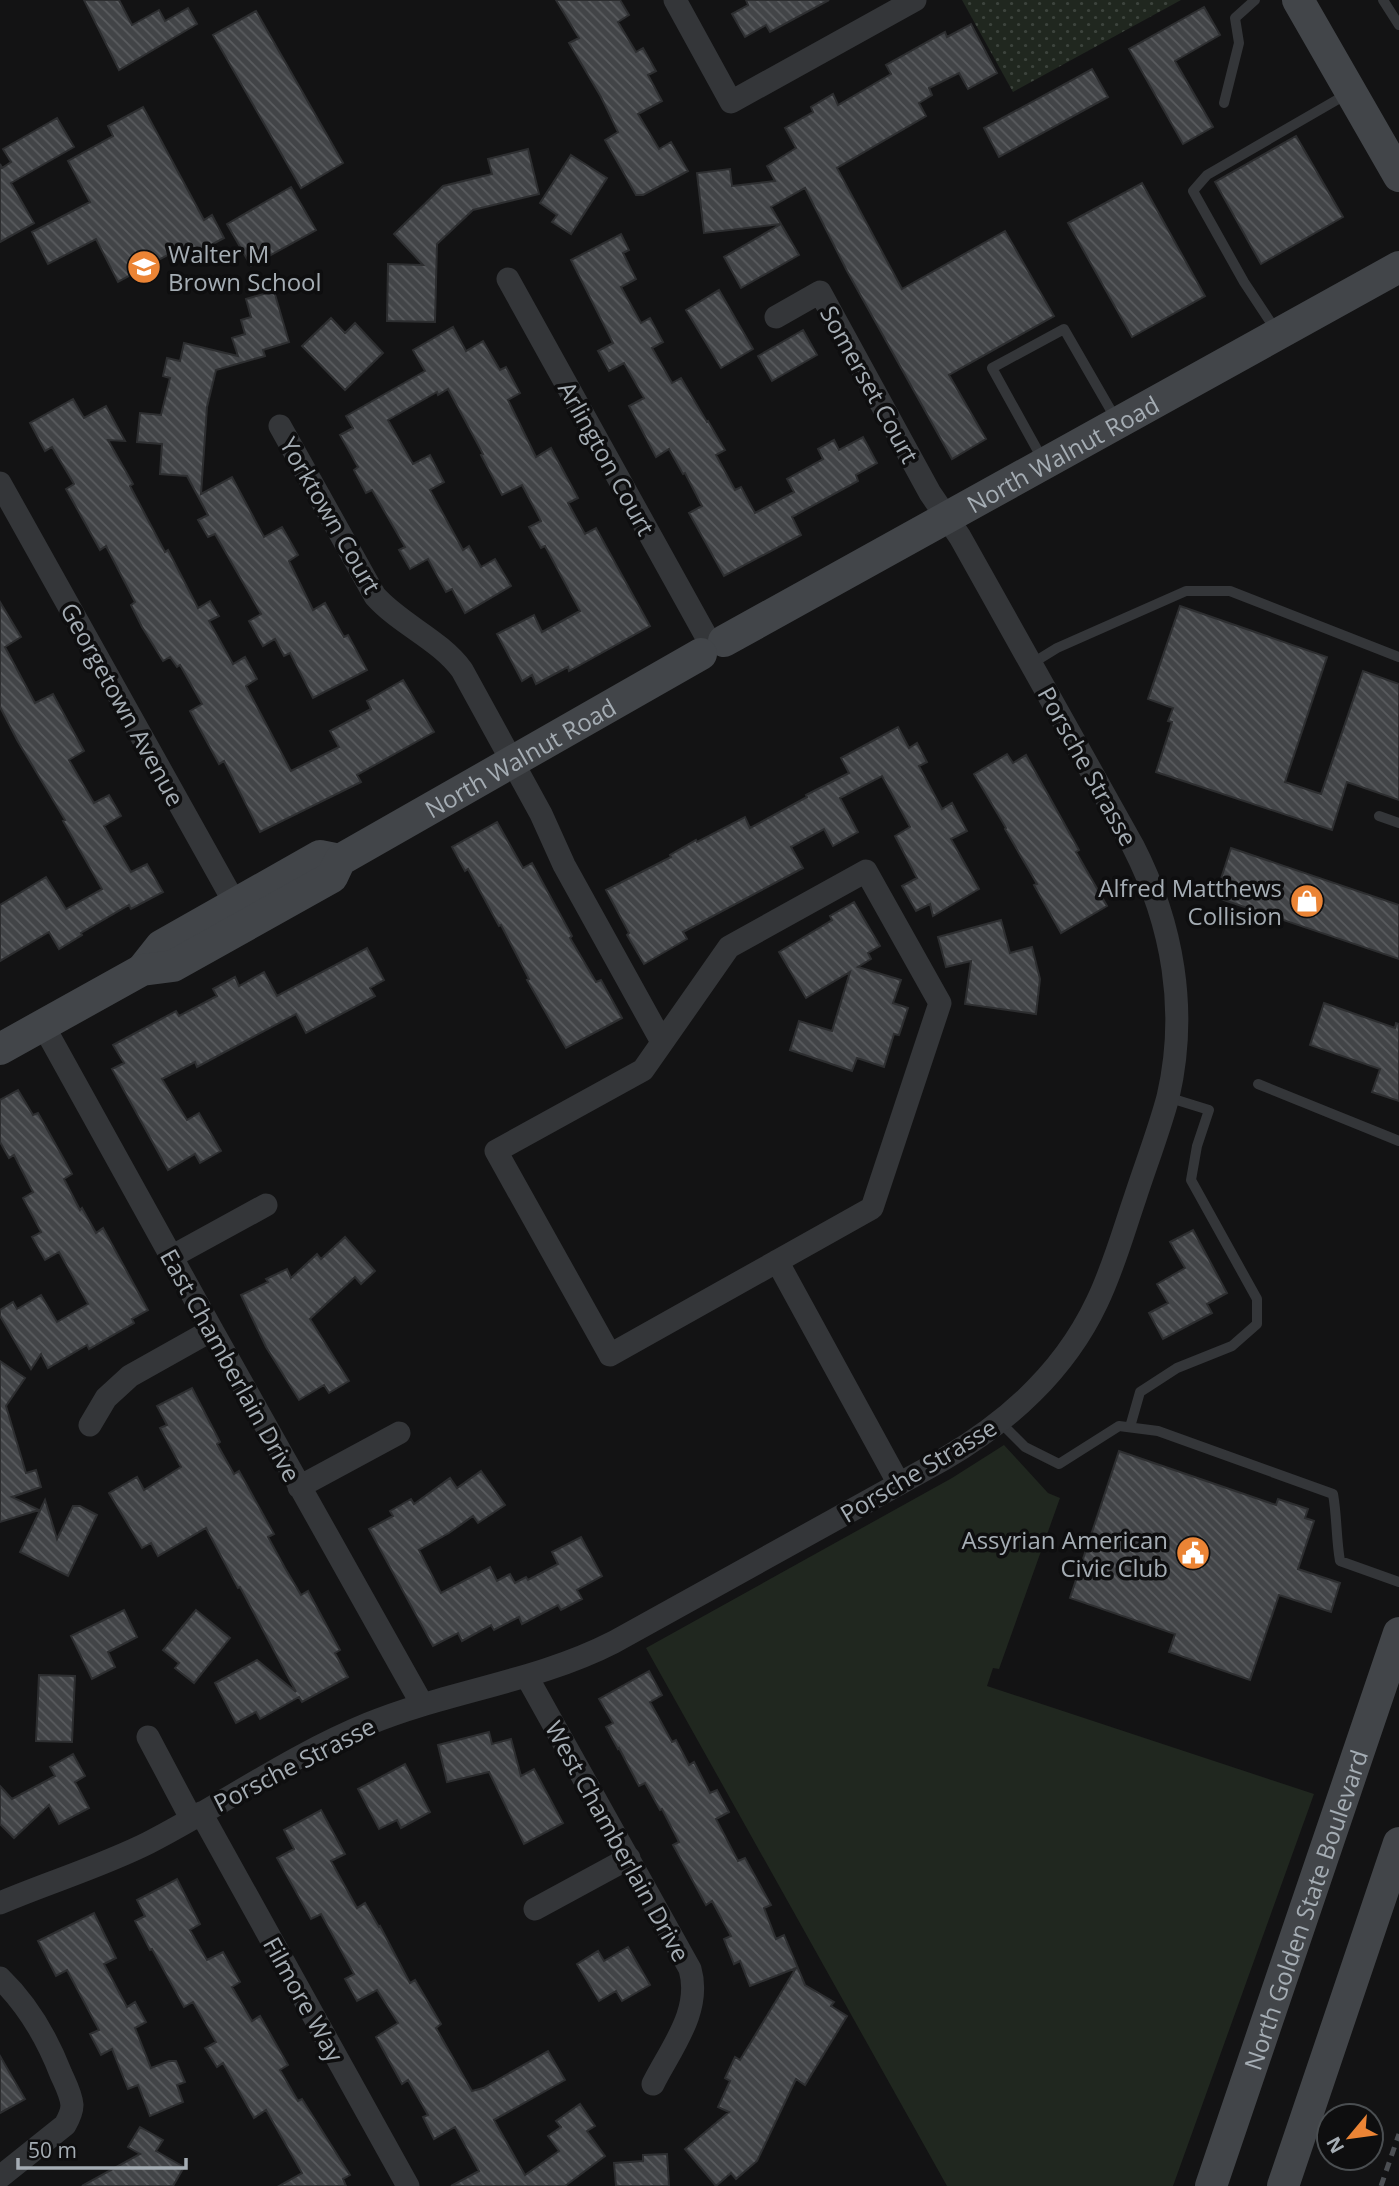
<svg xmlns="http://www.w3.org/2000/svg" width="1399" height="2186" font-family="'Open Sans',sans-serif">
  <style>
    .green { fill: #20271f }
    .park { fill: url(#park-dots) }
    .building { fill: url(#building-back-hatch); stroke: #2d2e30; stroke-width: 2 }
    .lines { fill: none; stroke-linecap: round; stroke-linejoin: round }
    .lane { stroke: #343639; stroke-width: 10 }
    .street { stroke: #343639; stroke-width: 23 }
    .secondary { stroke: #424549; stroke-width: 32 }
    .rail { stroke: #4b4e52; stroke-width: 5; stroke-dasharray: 9 7; stroke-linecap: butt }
    .labels { text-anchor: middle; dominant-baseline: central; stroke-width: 7; stroke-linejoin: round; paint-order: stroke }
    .poi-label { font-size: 24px; fill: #a5adb4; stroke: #0e0e0f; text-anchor: end }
    .street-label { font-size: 24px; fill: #a5adb4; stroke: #0e0e0f }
  </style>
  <defs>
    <pattern id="park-dots" width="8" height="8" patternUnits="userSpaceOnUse" patternTransform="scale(1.75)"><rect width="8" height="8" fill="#20271f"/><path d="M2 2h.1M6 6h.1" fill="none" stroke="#3d443d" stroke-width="1.8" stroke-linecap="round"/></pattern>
    <pattern id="building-back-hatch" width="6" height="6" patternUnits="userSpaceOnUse" patternTransform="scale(1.75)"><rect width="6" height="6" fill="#424447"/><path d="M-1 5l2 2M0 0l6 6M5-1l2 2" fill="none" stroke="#5a5c5f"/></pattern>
  </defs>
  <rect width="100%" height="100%" fill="#131314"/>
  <path class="green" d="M1004,1445L1048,1493L1060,1498L999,1669L993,1668L987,1686L1314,1794L1173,2186H947L646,1648L952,1478Z"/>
  <path class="park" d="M962,0H1181L1013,92Z"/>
  <path class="building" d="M84,0H119L132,25L159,10L165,21L188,8L197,24L119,70Z
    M556,0H620L629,15L618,22L636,52L643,48L656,71L648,75L662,101L638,114L659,149L671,142L688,171L643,195H636L605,140L618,132L601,97L569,43L579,38Z
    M746,0H829L770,32L766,25L745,37L732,14L748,5Z
    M1204,7L1220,35L1175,61L1213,127L1183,144L1129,49Z
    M256,11L343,163L301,188L213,35Z
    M971,24L997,73L968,89L959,73L929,88L932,95L919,103L926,116L837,168L902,289L1005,231L1054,316L949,375L986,439L952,459L847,271L805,188L771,207L781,224L704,233L697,173L730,169L732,186L775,181L767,166L796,148L785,128L813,112L811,107L833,94L838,105L891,74L886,65L945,32L947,37Z
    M1092,69L1108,97L999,157L984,128Z
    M143,107L204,220L212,215L224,238L181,261L175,251L118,282L96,239L48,264L32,232L90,202L68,161L113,136L108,126Z
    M57,118L74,147L11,183L34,223L0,242V164L2,168L11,162L3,149Z
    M1296,136L1343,217L1261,264L1215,182Z
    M528,149L539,194L473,210L437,244L435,322L387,321L388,264L423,265L394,234L443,186L492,174L488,159Z
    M571,155L607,178L571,234L552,222L557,215L540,203Z
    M1142,183L1205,296L1132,337L1068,223Z
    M291,187L316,230L251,266L227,224Z
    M781,224L799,255L741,288L724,257Z
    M621,234L629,250L623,253L636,279L621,287L641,323L650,318L663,342L652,348L672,383L681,378L707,422L708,421L725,450L716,455L735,490L741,487L755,513L794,492L787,479L823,459L818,449L834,440L839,450L863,437L877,463L856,475L858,481L792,517L801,535L724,576L689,513L702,506L685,473L683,474L669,449L656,457L629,406L644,398L624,363L609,371L598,351L613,343L571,260Z
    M719,290L753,349L721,368L686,310Z
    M274,291L289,342L263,350L265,356L216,370L207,407L201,494L232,477L264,537L282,527L298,555L289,561L313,610L325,603L344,637L348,635L367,670L313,698L290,653L284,656L275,639L263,646L249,621L261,614L215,534L208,537L198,520L208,515L187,476L160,474L162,444L137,442L140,413L161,415L170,378L163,376L167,358L180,361L184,343L238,356L232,338L245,334L241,320L251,317L246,299Z
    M331,318L345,333L355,323L383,353L345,390L302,346Z
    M453,327L466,351L483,341L500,370L506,367L520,393L508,400L536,457L551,448L578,498L568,503L585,534L596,528L650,626L569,671L568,667L536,684L532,675L522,681L497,634L534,615L542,632L580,611L545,546L541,548L529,527L541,521L522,485L502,495L481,455L483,454L448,389L438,395L437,392L388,420L413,464L430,455L444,482L430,490L463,550L469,546L481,567L495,559L511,586L465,613L452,589L446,592L428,559L410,569L399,550L405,547L372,490L366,493L354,470L358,467L340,435L353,428L346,416L425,371L413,350Z
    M803,330L817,355L772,381L758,356Z
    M73,399L84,418L106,406L125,441L108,440L133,484L130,486L165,552L168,550L198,608L210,601L219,616L209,621L233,664L245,657L257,679L246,686L291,771L339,747L330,731L371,709L367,701L403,680L434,732L357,775L361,782L260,832L224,761L219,764L190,711L202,704L180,665L177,667L170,657L163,661L142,627L131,605L135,602L106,546L100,550L66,489L74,484L52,447L45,451L30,423Z
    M0,602L21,637L5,647L35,703L53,694L84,751L69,760L94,803L109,795L121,816L104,826L131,872L147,864L163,892L131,909L129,905L81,933L82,935L59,949L49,932L0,961V905L46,877L66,909L102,889L63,821L65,820L17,740L0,707Z
    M1180,606L1327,657L1285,782L1321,794L1363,671L1399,684V800L1347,782L1332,830L1156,772L1172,722L1168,721L1173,708L1148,699Z
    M898,727L909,748L917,743L927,762L919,766L942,809L952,803L967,831L951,839L979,889L933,916L930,904L916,911L902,886L917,878L895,836L910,827L882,776L840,798L858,832L833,846L824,829L791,847L803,868L683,932L687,939L644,964L627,935L629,933L606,890L671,857L670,855L696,840L697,842L745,817L750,828L807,797L806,795L849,773L841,758Z
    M1007,754L1013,763L1026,755L1079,850L1076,852L1107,906L1061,933L1034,885L1037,884L1005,829L1006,828L974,774Z
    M497,822L523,868L532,863L572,936L570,938L596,982L601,980L622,1018L566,1048L527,980L529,979L501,925L499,926L468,869L465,871L452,847Z
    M1231,848L1399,905V959L1215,897Z
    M854,902L880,946L868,953L871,959L858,967L901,980L893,1003L908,1008L899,1035L894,1034L884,1067L857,1058L852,1071L790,1050L799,1021L832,1031L850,972L806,998L779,952L832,920L830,916Z
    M1001,920L1010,953L1032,947L1040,979L1036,1014L965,1004L971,961L946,967L938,937Z
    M367,948L384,980L370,988L375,996L306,1033L296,1014L197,1067L195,1062L162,1079L187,1120L199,1113L221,1151L200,1163L195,1154L168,1170L112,1069L124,1063L113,1045L176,1011L179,1016L217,996L213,989L235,977L239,986L264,972L277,996Z
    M1324,1003L1395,1028L1396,1023L1399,1024V1101L1372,1092L1380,1069L1310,1045Z
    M18,1090L33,1115L38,1113L65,1161L72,1174L64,1179L80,1210L82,1208L96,1233L103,1228L148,1310L132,1319L134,1323L89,1349L87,1345L48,1368L41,1354L31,1369L0,1316V1310L13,1302L17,1309L41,1295L57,1322L88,1304L59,1252L45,1260L32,1237L41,1232L23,1198L33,1192L14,1155L9,1158L0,1142V1100Z
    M1193,1230L1227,1293L1207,1304L1212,1313L1163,1339L1149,1313L1168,1303L1157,1284L1185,1268L1170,1242Z
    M345,1237L375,1271L361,1284L355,1277L310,1319L349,1381L329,1393L324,1385L299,1400L266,1347L241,1295L268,1282L266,1279L287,1269L291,1278L317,1254L321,1259Z
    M0,1361L25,1378L6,1406L26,1473L36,1470L41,1487L12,1497L39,1510L0,1522Z
    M192,1388L220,1442L217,1444L234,1474L239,1471L274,1534L268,1537L285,1568L301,1595L308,1591L328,1628L340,1650L335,1653L348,1677L302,1702L299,1697L260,1719L256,1712L236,1723L215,1683L257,1660L296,1692L240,1587L238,1588L206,1528L158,1556L151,1543L142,1548L109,1493L137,1477L144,1490L181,1467L160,1428L167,1425L157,1406Z
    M1119,1451L1276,1505L1278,1499L1308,1509L1305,1518L1314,1521L1298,1569L1340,1583L1331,1612L1279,1595L1250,1680L1169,1652L1175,1634L1070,1598Z
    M481,1471L505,1505L478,1523L473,1516L449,1533L419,1550L441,1593L490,1567L497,1581L510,1574L515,1583L526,1577L528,1580L558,1564L552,1552L581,1537L602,1576L577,1590L582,1599L561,1610L558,1605L522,1624L519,1617L494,1630L491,1625L462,1641L458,1633L433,1646L369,1529L393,1516L390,1511L411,1499L414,1504L450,1478L457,1488Z
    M45,1500L57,1539L73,1506H80L97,1515L68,1576L20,1552Z
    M124,1610L137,1637L108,1652L115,1667L92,1679L71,1636Z
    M196,1610L230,1638L194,1683L175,1668L179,1663L163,1650Z
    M649,1671L662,1695L650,1702L672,1742L676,1740L689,1765L694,1762L710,1793L717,1790L729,1812L716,1819L738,1861L745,1858L771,1905L764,1908L776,1939L784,1935L805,1985L834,2002L831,2006L847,2016L805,2085L796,2079L757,2161L736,2179L731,2173L716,2186L685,2149L729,2112L718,2107L730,2081L725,2078L735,2057L740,2060L796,1968L750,1986L740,1961L734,1964L724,1939L731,1936L712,1901L706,1905L673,1845L679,1842L662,1809L660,1810L645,1783L639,1786L619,1748L618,1749L606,1727L613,1723L599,1699Z
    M39,1675L75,1676L72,1742L36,1741Z
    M489,1732L492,1744L511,1739L521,1776L534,1769L563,1823L524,1844L489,1772L447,1782L438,1745Z
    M73,1754L85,1776L75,1782L89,1808L59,1824L49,1805L14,1838L0,1824V1786L12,1799L55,1776L50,1767Z
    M405,1764L430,1812L401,1828L397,1820L379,1829L358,1789Z
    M321,1810L345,1854L331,1861L357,1908L365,1903L379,1927L380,1926L410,1983L415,1980L441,2024L436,2028L472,2091L483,2088L548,2051L565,2080L494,2120L525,2175L559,2151L548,2136L561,2127L556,2121L580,2104L595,2126L587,2131L605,2156L565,2186H451L479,2171L455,2127L434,2139L423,2117L428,2115L408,2080L402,2084L376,2037L398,2023L377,1990L357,2001L345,1979L354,1974L321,1914L311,1919L277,1858L294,1849L284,1830Z
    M177,1879L200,1924L190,1930L207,1960L223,1952L240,1982L232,1987L252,2021L260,2016L288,2065L280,2070L298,2101L302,2099L350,2175L343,2179L346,2186H279L302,2173L266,2110L254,2118L223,2063L217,2067L205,2048L216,2042L193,2002L184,2007L152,1949L150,1950L135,1921L145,1916L137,1900Z
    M94,1913L116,1958L104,1964L127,2007L135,2002L146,2022L135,2028L151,2068L169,2061H176L185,2082L177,2085L183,2102L150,2116L138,2085L128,2089L112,2049L101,2055L90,2034L99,2030L67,1970L56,1976L38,1941Z
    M628,1947L650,1985L622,2001L616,1991L599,2001L577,1964L598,1951L604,1961Z
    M0,2056L25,2099L0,2113Z
    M140,2127L163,2140L156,2151L184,2167L173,2186H82L140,2154L128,2147Z
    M667,2154L669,2186H616L614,2163L643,2161V2155Z"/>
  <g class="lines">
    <path class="lane" d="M1383,0L1399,25
      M1224,103L1239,43L1235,18L1255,0
      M1277,332L1244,282L1193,191L1207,175L1347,94
      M1044,462L992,368L1064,329L1117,421
      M1031,664L1057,648L1186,591H1230L1399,657
      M1379,816L1399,823
      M1258,1084L1399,1141
      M1000,1422L1025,1447L1059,1464L1119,1426L1158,1431L1333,1494C1337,1516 1336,1538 1340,1561L1399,1582
      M1130,1427L1140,1392L1177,1368L1232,1346L1257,1324V1299L1191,1180L1197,1146L1209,1110L1167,1097"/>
    <path class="street" d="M675,0L731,102L915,0
      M508,279L706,636
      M280,426L375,596C401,625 439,639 462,670L541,814L564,865L662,1042
      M0,483L242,916
      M866,871L940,1003L872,1208L610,1355L496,1151L643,1070L729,947Z
      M43,1025L212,1330L422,1704
      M171,1257L266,1205
      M777,1261L899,1484
      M90,1425L106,1398L130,1376L212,1330
      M299,1487L399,1433
      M527,1677L690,1969C702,2011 671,2048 653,2084
      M148,1737L191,1818
      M201,1813L408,2186
      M0,1903C49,1882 100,1867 148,1843C222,1805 290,1756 368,1724C448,1691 536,1682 614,1642L944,1459C1008,1422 1065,1370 1097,1302C1113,1269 1123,1233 1135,1198C1146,1164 1159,1131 1168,1097C1188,1011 1173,924 1133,846L960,537L930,493L820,292L776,317
      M535,1909L629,1858
      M0,1978C28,2005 47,2038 61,2074C65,2083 71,2094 72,2105C72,2112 69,2118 65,2125L0,2177"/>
    <g class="secondary">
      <path d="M1298,0L1399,176"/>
      <path id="s1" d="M724,641L1399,267"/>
      <path d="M142,970L161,946L320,856L340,860"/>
      <path id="s2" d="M0,1049L142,970L173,966L332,877L340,860L701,654"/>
      <path id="s3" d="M1211,2186L1399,1633"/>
      <path d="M1283,2186L1399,1843"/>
    </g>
    <path class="rail" d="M1381,2186L1399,2134"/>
  </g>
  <defs>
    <g id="school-disc" transform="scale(1.75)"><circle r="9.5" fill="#eb8435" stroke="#0e0e0f"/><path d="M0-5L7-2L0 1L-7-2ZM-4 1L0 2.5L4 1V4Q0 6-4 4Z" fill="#fff"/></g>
    <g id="shop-disc" transform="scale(1.75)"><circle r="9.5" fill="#eb8435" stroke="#0e0e0f"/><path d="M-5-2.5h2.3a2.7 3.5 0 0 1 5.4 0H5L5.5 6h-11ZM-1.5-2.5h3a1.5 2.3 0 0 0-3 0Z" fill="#fff"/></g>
    <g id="civic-disc" transform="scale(1.75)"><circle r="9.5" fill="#eb8435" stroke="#0e0e0f"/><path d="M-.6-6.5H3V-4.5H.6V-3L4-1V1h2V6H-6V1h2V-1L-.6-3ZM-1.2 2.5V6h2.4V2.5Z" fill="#fff"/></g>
  </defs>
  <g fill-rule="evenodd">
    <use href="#school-disc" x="144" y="267"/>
    <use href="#shop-disc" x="1307" y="901"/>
    <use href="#civic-disc" x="1193" y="1553"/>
  </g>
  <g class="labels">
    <g class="poi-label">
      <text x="168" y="253" text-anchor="start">Walter M<tspan x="168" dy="28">Brown School</tspan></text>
      <text x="1282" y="887">Alfred Matthews<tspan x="1282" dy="28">Collision</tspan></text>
      <text x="1168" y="1539">Assyrian American<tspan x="1168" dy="28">Civic Club</tspan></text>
    </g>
    <g class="street-label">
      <text transform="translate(870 384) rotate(61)">Somerset Court</text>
      <text stroke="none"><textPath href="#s1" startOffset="387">North Walnut Road</textPath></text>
      <text transform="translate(607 458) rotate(61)">Arlington Court</text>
      <text transform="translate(331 515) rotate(60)">Yorktown Court</text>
      <text transform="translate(123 704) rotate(61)">Georgetown Avenue</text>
      <text stroke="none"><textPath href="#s2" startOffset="602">North Walnut Road</textPath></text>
      <text transform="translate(1088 766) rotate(61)">Porsche Strasse</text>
      <text transform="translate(231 1365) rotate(61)">East Chamberlain Drive</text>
      <text transform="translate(918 1470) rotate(-31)">Porsche Strasse</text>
      <text transform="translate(294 1764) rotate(-27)">Porsche Strasse</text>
      <text transform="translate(618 1841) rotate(61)">West Chamberlain Drive</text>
      <text stroke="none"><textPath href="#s3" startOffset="292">North Golden State Boulevard</textPath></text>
      <text transform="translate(304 1999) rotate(61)">Filmore Way</text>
    </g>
  </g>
  <g transform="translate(1350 2137) rotate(241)"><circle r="33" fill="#0e0e0f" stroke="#4a4e51" stroke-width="2"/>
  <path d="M0-5L12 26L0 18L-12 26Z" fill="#eb8435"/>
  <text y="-10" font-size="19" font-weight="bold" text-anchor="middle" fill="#a5adb4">N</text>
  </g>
  <path d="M18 2158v10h168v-10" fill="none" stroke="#a5adb4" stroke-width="3.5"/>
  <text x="28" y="2158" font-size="21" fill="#a5adb4" stroke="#0e0e0f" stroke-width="5" paint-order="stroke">50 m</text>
</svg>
